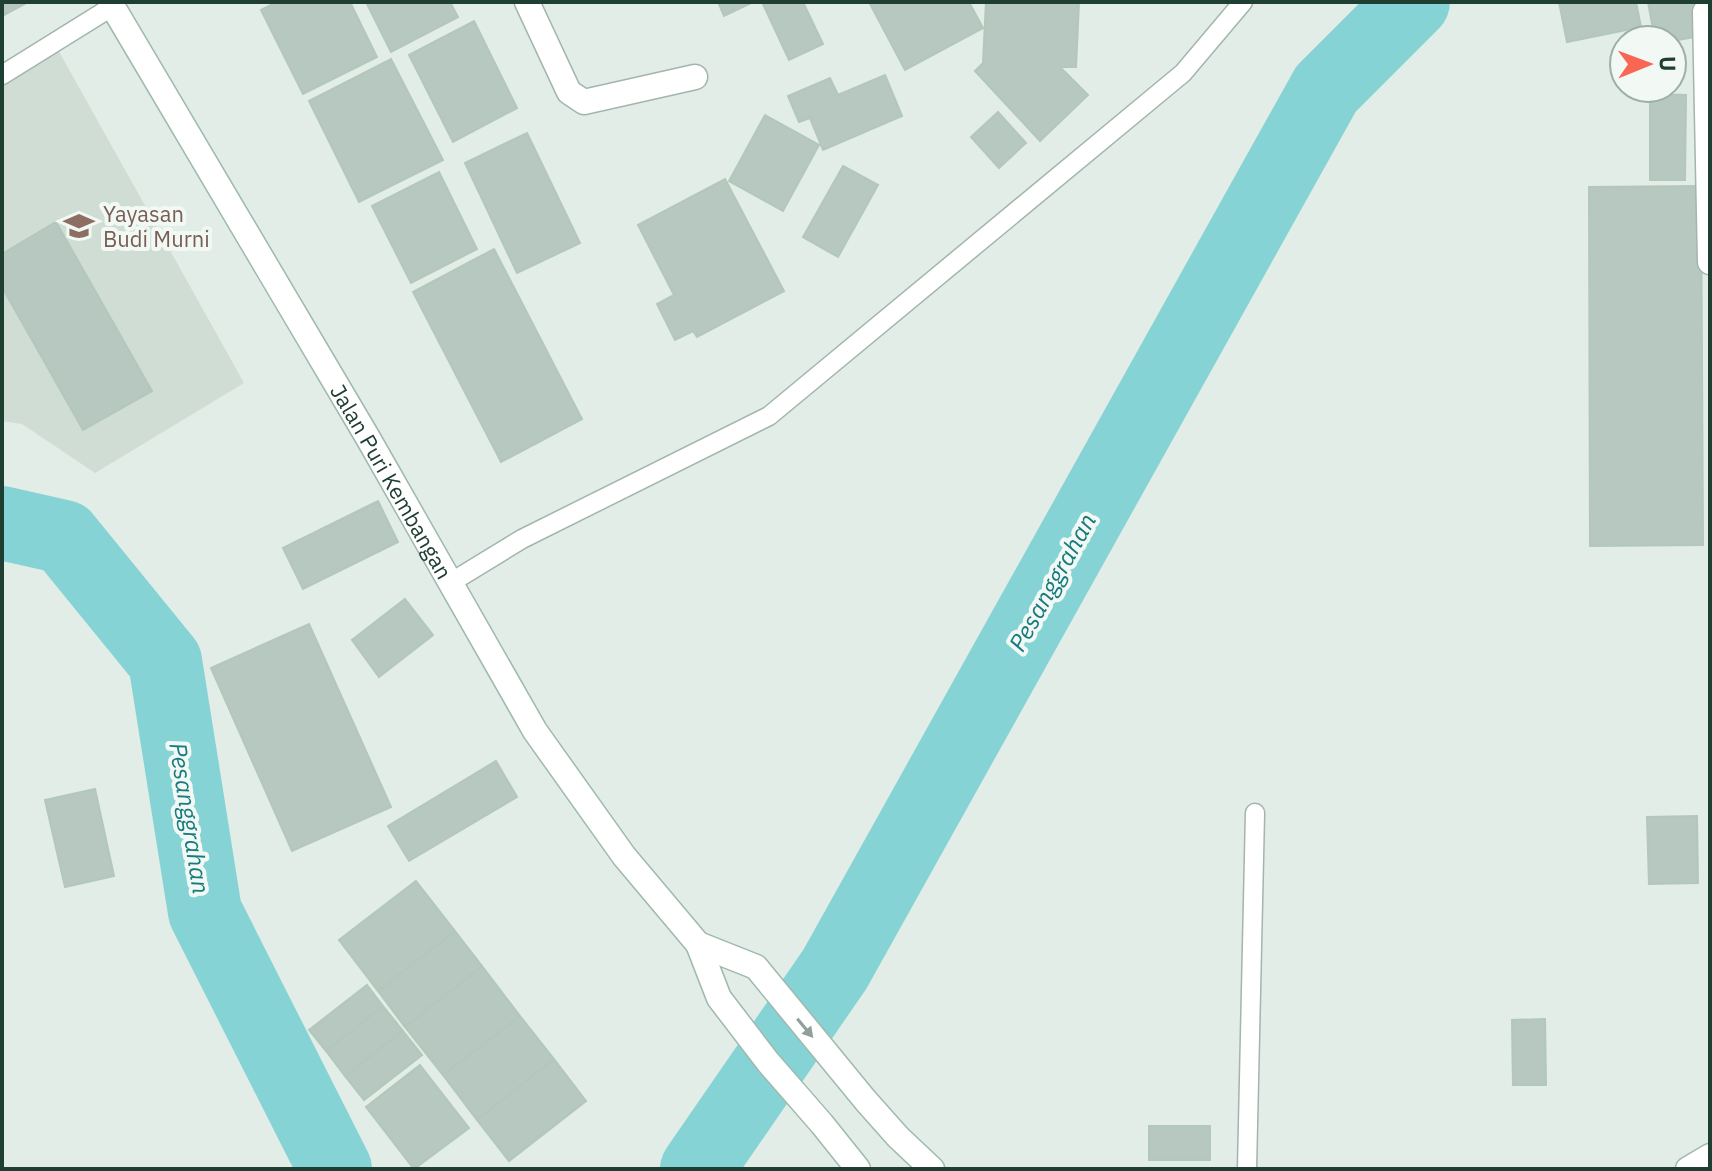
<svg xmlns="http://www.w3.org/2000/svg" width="1712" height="1171" font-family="'IBM Plex Sans',sans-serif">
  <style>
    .built { fill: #cfddd5 }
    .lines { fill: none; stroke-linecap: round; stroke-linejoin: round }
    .river { stroke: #86d3d5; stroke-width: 74 }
    .building { fill: #b6c8bf; stroke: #b3c7bc; stroke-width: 2 }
    .lane-casing { stroke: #a3b5ad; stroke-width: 21 }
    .street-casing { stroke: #a3b5ad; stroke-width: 27 }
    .secondary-casing { stroke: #9fb9ad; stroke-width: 27 }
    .lane { stroke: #fff; stroke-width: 18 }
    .street { stroke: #fff; stroke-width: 24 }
    .secondary { stroke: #fff; stroke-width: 24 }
    .oneway { fill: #909f99 }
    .labels { text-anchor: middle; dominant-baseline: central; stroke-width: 8; stroke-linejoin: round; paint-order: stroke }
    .education-label { font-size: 22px; fill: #785e54; stroke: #f2f9f5; text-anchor: start }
    .street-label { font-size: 22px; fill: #203f33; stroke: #f2f9f5 }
    .water-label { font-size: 24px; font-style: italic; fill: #177a7e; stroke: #f2f9f5 }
  </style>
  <rect width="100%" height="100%" fill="#e1ede6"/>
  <path class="built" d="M57,48L244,383L95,473L22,424L2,421V70Z"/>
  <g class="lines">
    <path class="river" d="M2,523L64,537L165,661L205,912L335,1169
      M697,1169L835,969L1326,89L1413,2"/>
  </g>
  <path class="building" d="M2,2H28L2,16Z
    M277,2H350L377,57L303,94L261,10Z
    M366,2H450L458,17L391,52Z
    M718,2H753L724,16Z
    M762,2H803L823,44L789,60Z
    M869,2H969L983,28L905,70Z
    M986,2H1079L1076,67H1060L1088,95L1040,141L975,71L983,63Z
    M1559,2H1636L1641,27L1567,42Z
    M1648,2H1695L1701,36L1672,41L1655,40Z
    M474,21L517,108L453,142L409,55Z
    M391,59L443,160L359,202L309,101Z
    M885,75L902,116L823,150L810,118L799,122L788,96L830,78L838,95Z
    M1650,94L1686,95L1685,180H1650Z
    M998,112L1026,143L999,168L971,137Z
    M765,115L819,145L783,211L729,181Z
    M527,133L580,243L517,273L465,163Z
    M843,166L878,185L838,257L803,237Z
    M439,172L477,249L411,283L372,206Z
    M725,179L784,291L697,337L693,331L675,340L657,304L674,295L638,225Z
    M1701,186L1703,545L1590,546L1589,187Z
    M56,222L152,391L83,430L2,287V254Z
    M494,249L582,419L501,462L413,292Z
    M378,501L398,542L303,589L283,548Z
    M405,599L433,635L379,677L352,640Z
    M309,624L391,807L292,851L211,668Z
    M496,761L517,797L409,861L388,826Z
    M95,789L114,876L65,887L45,800Z
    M1697,816L1698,883L1649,884L1647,817Z
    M416,881L455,931L378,991L339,940Z
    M455,931L482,966L405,1027L378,991Z
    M482,966L520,1016L443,1075L405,1027Z
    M367,985L383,1006L326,1051L309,1030Z
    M383,1006L403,1031L345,1076L326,1051Z
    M520,1016L554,1059L477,1120L443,1075Z
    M1545,1019L1546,1085H1513L1512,1020Z
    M403,1031L422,1055L364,1100L345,1076Z
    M554,1059L586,1101L509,1161L477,1120Z
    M420,1065L469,1128L414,1169L366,1107Z
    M1149,1126H1210V1160H1149Z"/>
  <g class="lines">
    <g class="lane-casing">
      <path id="lane" d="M2,75L113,6
        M450,583L522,539L769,416L1183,73L1243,2
        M1247,1169L1255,813"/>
    </g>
    <g class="street-casing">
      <path id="street" d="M527,2L569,92L584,102L695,77
        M1710,7L1705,12L1710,262"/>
    </g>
    <g class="secondary-casing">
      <g id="secondary">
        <path id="s1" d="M110,2L368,438L535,731L624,856L698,944L719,998L768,1062L822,1124L858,1169"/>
        <path d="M698,944L756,967L866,1101L898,1137L932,1169"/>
        <path d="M1688,1169L1710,1156"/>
      </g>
    </g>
    <use href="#lane" class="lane"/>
    <use href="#street" class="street"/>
    <use href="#secondary" class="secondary"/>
  </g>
  <defs><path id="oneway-solid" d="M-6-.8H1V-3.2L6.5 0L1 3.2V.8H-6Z" transform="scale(2)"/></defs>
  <use class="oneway" href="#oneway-solid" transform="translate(805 1028) rotate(50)"/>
  <defs>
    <g id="school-bare" transform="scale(2.4)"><path d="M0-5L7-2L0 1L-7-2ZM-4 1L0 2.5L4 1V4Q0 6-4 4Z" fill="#8d6e63" stroke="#f2f9f5" stroke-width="2.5" paint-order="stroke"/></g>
  </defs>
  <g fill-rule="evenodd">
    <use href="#school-bare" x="79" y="226"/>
  </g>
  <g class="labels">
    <g class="education-label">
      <text x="103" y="213">Yayasan<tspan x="103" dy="25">Budi Murni</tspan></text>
    </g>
    <g class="street-label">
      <text stroke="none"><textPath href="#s1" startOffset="556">Jalan Puri Kembangan</textPath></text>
    </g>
    <g class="water-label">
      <text transform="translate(1052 582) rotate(-61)">Pesanggrahan</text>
      <text transform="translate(190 818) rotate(81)">Pesanggrahan</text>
    </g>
  </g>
  <rect width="1712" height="1171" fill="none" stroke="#203f33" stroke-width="8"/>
  <g transform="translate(1648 64) rotate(89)"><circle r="38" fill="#f2f9f5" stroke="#9eafa7" stroke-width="2"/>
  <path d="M0-6L14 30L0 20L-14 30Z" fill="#f96653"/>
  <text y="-12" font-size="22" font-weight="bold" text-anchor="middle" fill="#203f33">U</text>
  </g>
</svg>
